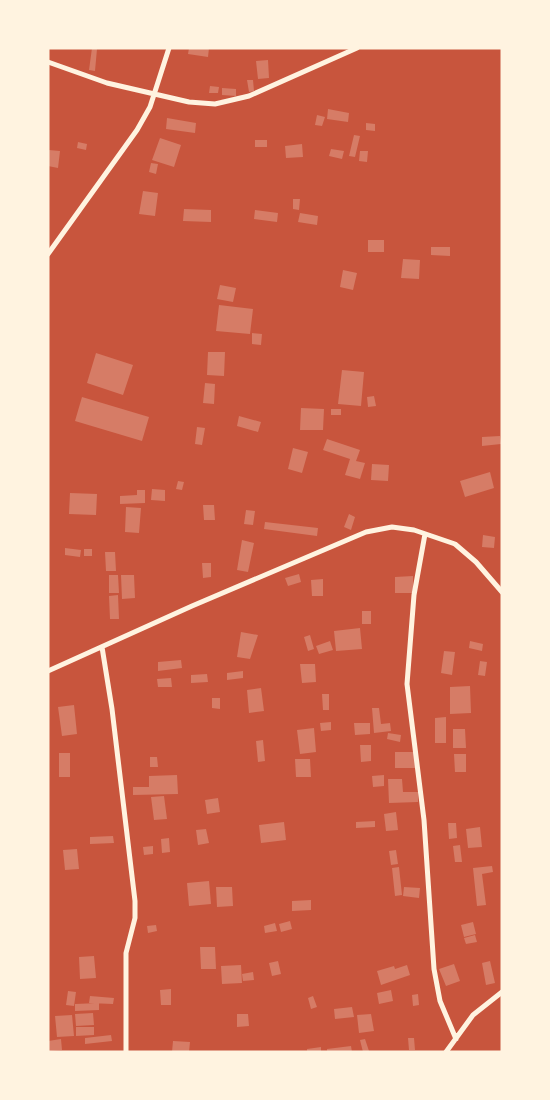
<svg xmlns="http://www.w3.org/2000/svg" width="550" height="1100" font-family="'PT Sans',sans-serif">
  <style>
    .building { fill: #d67c66 }
    .lines { fill: none; stroke-linecap: round; stroke-linejoin: round }
    .minor { stroke: #fff3e0; stroke-width: 5 }
  </style>
  <rect width="100%" height="100%" fill="#c8553d"/>
  <path class="building" d="M92,48L97,49L95,71L89,70Z
    M189,48H209L208,57L188,54Z
    M268,60L269,78L258,79L256,61Z
    M247,80H253L254,91L249,92Z
    M210,86L219,87L218,93H209Z
    M222,88L236,89V96L222,95Z
    M328,109L349,113L348,122L327,119Z
    M317,115L325,117L322,126L315,125Z
    M167,118L196,123L195,133L166,129Z
    M366,123L375,124V131L366,130Z
    M354,135L360,136L355,157L349,156Z
    M160,138L181,145L174,167L152,160Z
    M255,140H267V147H255Z
    M78,142L87,144L86,150L77,148Z
    M302,144L303,157L286,158L285,146Z
    M331,149L344,151L342,159L329,156Z
    M49,150L60,151L58,168L48,166Z
    M360,151H368L367,162L359,161Z
    M151,163L158,164L156,174L149,172Z
    M143,191L158,193L155,216L139,214Z
    M293,199H300L299,210L293,209Z
    M184,209L211,210V222L183,221Z
    M255,210L278,213L277,222L254,219Z
    M300,213L318,216L317,225L298,222Z
    M368,240H384V252H368Z
    M431,247H450V256L431,255Z
    M403,259L420,260L419,279L401,278Z
    M343,270L357,273L353,290L340,287Z
    M220,285L236,288L233,302L217,299Z
    M219,305L253,309L250,334L216,331Z
    M252,333L262,334L261,345L252,344Z
    M208,352H225L224,376L207,375Z
    M96,353L133,365L123,395L87,383Z
    M342,370L364,372L361,406L338,404Z
    M205,383L215,384L214,404L203,403Z
    M374,396L376,406L368,407L367,397Z
    M82,397L149,417L142,441L75,421Z
    M301,408L324,409L323,430H300Z
    M331,409H341V415H331Z
    M239,416L261,422L258,432L237,426Z
    M197,427L205,428L202,445L195,444Z
    M500,436L501,444L482,446V437Z
    M327,439L360,450L356,461L365,463L360,479L345,475L350,459L323,450Z
    M293,448L308,452L302,473L288,469Z
    M372,464L389,465L388,481L371,480Z
    M490,472L494,488L465,497L460,481Z
    M178,481L184,482L182,490L176,489Z
    M152,489L165,490V501L151,500Z
    M137,490H145V503L120,504V496L137,495Z
    M70,493L97,494L96,515L69,514Z
    M203,505H214L215,520H204Z
    M126,507L141,508L139,533L125,532Z
    M246,510L255,511L253,525L244,524Z
    M349,514L355,517L351,530L344,527Z
    M265,522L318,528L317,536L264,529Z
    M483,535L495,537L494,548L482,547Z
    M242,540L254,543L248,572L237,570Z
    M65,548L81,550L80,557L65,555Z
    M84,549H92V556H84Z
    M105,552H115L116,571H106Z
    M202,563H211V577L203,578Z
    M299,574L301,582L288,586L285,578Z
    M109,575H118L119,593H109Z
    M121,575H134L135,598L122,599Z
    M413,576V593H395V577Z
    M323,579V596H312L311,580Z
    M118,595L119,619H110L109,596Z
    M362,611H371V624H362Z
    M360,628L362,649L336,651L334,631Z
    M241,632L258,635L250,659L237,657Z
    M310,635L314,649L308,651L304,637Z
    M330,641L333,650L319,654L316,646Z
    M470,641L483,644L482,651L469,648Z
    M444,651L455,652L452,675L441,673Z
    M181,660L182,668L158,671V662Z
    M480,661L487,662L485,676L478,675Z
    M300,664H315L316,682L302,683Z
    M243,671V678L227,680V673Z
    M207,674L208,682L191,683V675Z
    M171,678L172,687H158L157,679Z
    M470,686L471,713L450,714V687Z
    M261,688L264,711L249,713L247,690Z
    M322,694H329V710H323Z
    M212,698H220V709L212,708Z
    M74,705L77,734L62,736L58,707Z
    M372,708H379L381,724L390,723L391,731L374,733Z
    M446,717V743H435V718Z
    M331,722V730L321,731L320,723Z
    M354,723H370V734L355,735Z
    M314,728L316,752L300,754L297,730Z
    M453,729H465L466,748H453Z
    M388,733L401,735L400,742L387,739Z
    M263,740L265,761L258,762L256,741Z
    M360,745H371V761L361,762Z
    M395,752H415V768H395Z
    M59,753H70V777H59Z
    M454,754H466V772H455Z
    M150,757H157L158,767H150Z
    M295,759H310L311,777H296Z
    M177,775L178,794L133,795V787H149V776Z
    M384,775V786L373,787L372,776Z
    M388,779H402L403,792H418V802L389,803Z
    M164,796L167,819L154,820L151,797Z
    M218,798L220,812L207,814L205,800Z
    M396,812L398,830L386,831L384,814Z
    M375,821V827L356,828V822Z
    M284,822L286,840L261,843L259,825Z
    M448,823H456L457,838L449,839Z
    M480,827L482,847L468,848L466,829Z
    M206,829L209,843L198,845L196,830Z
    M113,836L114,843L90,844V837Z
    M169,838L170,852L162,853L161,839Z
    M460,845L462,862H455L453,846Z
    M153,846V854L144,855L143,847Z
    M77,849L79,869L65,870L63,850Z
    M396,850L398,864L391,865L389,851Z
    M492,866L493,872L482,874L486,905L477,906L473,868Z
    M399,867L402,895L395,896L392,868Z
    M209,881L211,904L189,906L187,883Z
    M216,887H232L233,906L217,907Z
    M404,887L420,888L419,898L403,896Z
    M311,900V910L292,911V901Z
    M290,921L292,929L281,932L279,924Z
    M473,922L476,934L464,937L461,925Z
    M275,923L277,931L265,933L264,926Z
    M156,925L157,931L148,933L147,926Z
    M475,935L477,942L466,944L464,938Z
    M200,947H215L216,969H201Z
    M94,956L96,978L80,979L79,957Z
    M278,961L281,974L272,976L269,963Z
    M490,961L495,983L486,985L482,963Z
    M454,964L460,981L446,986L439,969Z
    M241,965L242,983L222,984L221,966Z
    M407,965L410,975L381,985L377,971L394,966L395,969Z
    M253,972L254,980L243,981L242,974Z
    M171,989V1005H161L160,990Z
    M391,990L393,1001L379,1004L377,993Z
    M68,991L76,992L74,1006L66,1005Z
    M418,994L419,1005L413,1006L412,995Z
    M90,996L114,998L113,1004L89,1003Z
    M313,996L317,1007L311,1009L308,998Z
    M99,1003V1010L75,1011V1004Z
    M352,1007L354,1017L335,1019L334,1009Z
    M93,1013L94,1025L76,1026L75,1014Z
    M237,1014H248L249,1026L237,1027Z
    M371,1014L374,1031L359,1033L357,1015Z
    M72,1015L74,1036L57,1037L55,1016Z
    M76,1027H94V1035L76,1036Z
    M111,1035L112,1041L85,1044V1038Z
    M408,1038H414L415,1050H409Z
    M61,1039L62,1050L48,1051V1041Z
    M365,1039L369,1051L363,1052L360,1040Z
    M173,1041L190,1042L189,1052H172Z
    M351,1046L352,1052H327V1049Z
    M321,1047V1052H307V1049Z"/>
  <g class="lines">
    <path class="minor" d="M48,62L107,83L189,102L215,104L249,96L357,48
      M48,254L137,130L150,107L169,48
      M425,534L414,595L407,684L424,820L434,969L440,1001L456,1039
      M102,647L112,709L135,901V918L126,953V1052
      M48,671L192,606L366,532L392,527L414,530L455,544L476,562L502,592
      M446,1052L473,1015L502,992"/>
  </g>
  <rect width="550" height="1100" fill="none" stroke="#fff3e0" stroke-width="99"/>
</svg>
